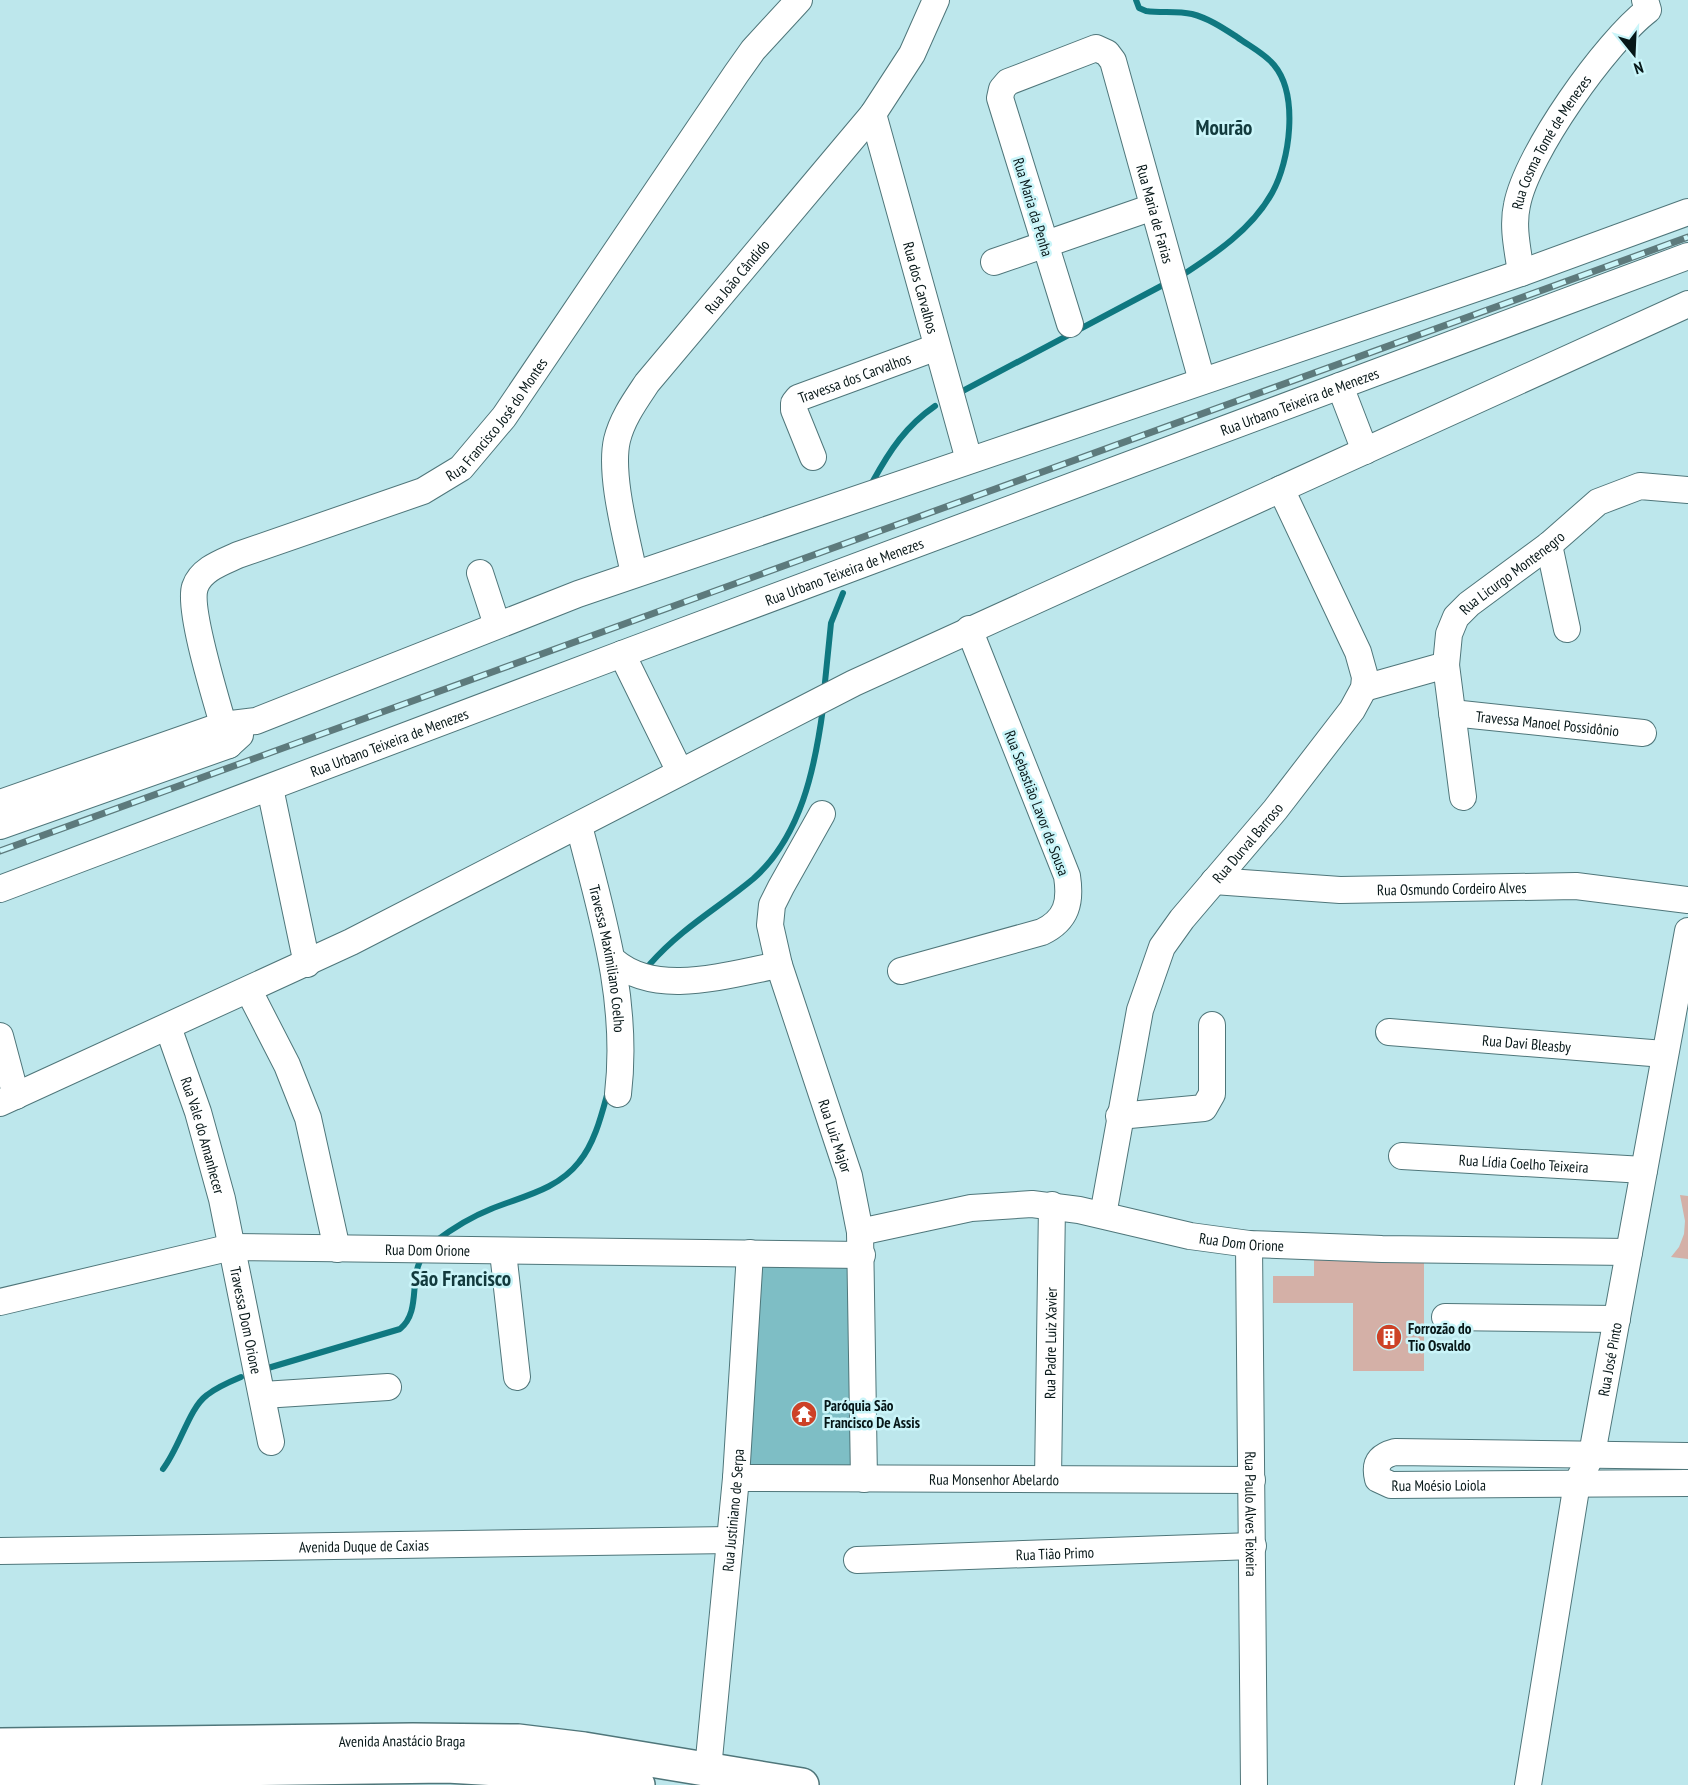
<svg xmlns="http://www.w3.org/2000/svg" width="1688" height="1785" font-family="'PT Sans Narrow',sans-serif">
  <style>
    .green { fill: #7ebec5 }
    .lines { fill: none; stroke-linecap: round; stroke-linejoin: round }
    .stream { stroke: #0f7880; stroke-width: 6 }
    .building { fill: #d4b0a7 }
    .minor-casing { stroke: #4f767a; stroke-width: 28 }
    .major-casing { stroke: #4f767a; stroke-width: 36 }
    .minor { stroke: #fff; stroke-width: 26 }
    .major { stroke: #fff; stroke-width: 33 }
    .rail-casing { stroke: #5d7a7c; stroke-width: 7 }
    .rail { stroke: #caf5f9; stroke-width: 4.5; stroke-dasharray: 14; stroke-linecap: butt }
    .labels { text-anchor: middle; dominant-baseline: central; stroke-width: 5; stroke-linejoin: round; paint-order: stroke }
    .street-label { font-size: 15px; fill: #071718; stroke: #caf5f9 }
    .poi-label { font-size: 15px; font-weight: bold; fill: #071718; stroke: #caf5f9; text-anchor: start }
    .district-label { font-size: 21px; font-weight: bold; fill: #123a3d; stroke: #caf5f9 }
  </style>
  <rect width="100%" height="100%" fill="#bde7ec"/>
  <path class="green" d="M750,1253L862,1255L864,1479L736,1478Z"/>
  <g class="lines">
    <path class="stream" d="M1136,0L1139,8L1146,11C1161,13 1177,11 1192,14C1208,18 1223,28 1237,37C1249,46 1264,53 1274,65C1299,95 1290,161 1272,193C1252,229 1215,254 1181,276
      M957,394L1163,285
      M873,481C890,450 906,426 935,406
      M824,692L831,623L843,593
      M650,964C683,927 717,909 753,879C801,837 815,768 823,708
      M436,1241C453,1228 471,1217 491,1209C523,1196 557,1190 579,1162C594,1144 601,1117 607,1095
      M268,1368L400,1329C422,1311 408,1277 423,1256
      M163,1469C180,1447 189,1408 207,1395C217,1387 229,1382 241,1377"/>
  </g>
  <path class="building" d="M1680,1195L1688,1196V1259L1671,1257L1679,1247L1684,1234L1685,1221Z
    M1314,1257H1424V1371H1353V1303H1273V1276H1314Z"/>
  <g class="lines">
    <g class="minor-casing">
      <g id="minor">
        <path id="s1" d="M873,114L969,460"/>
        <path d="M994,262L1153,207"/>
        <path id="s2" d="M1521,273C1518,251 1512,227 1517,205C1527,153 1606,42 1648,10L1645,0"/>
        <path id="s3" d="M1070,324L1000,98L1002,89L1008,82L1096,48L1107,53L1113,61L1202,381"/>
        <path d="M1340,386L1365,451"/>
        <path id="s4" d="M813,457L794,410V403L798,398L937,347"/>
        <path d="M1549,545L1567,629"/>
        <path d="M480,573L497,625"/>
        <path id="s5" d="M634,574C627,539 609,475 617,440C622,419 635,401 647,383L873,114L912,54L936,0"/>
        <path d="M622,654L680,772"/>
        <path d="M1446,665L1463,797"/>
        <path id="s6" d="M1364,688L1446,665L1449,634L1456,617L1469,604L1549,545L1598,502L1640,486L1688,490"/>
        <path id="s7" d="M1452,713L1643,733"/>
        <path id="s8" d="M229,745C221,715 187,611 195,587C201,569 223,562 238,555L423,491L461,468L504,417L736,74L753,50L799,0"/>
        <path d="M270,788L307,964"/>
        <path d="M0,803L223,725L256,721L578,594L1521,273L1688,212"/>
        <path id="s9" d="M822,814L781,887L772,905L770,925L779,965L849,1176L860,1232L864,1479"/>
        <path d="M0,826L229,745L240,735"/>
        <path id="s10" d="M579,826C602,915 629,1001 618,1094"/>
        <path id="s11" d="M1214,881L1340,890L1576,886L1688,900"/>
        <path id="s12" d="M0,889L622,654L1688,256"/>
        <path d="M614,961C657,998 729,974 779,965"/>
        <path d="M901,971L1042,932C1067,920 1071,902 1067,876L969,629"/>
        <path d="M249,991L287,1065L308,1118L337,1249"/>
        <path id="s13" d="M168,1027L198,1112L222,1199L271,1442"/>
        <path id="s14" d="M1389,1032L1664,1054"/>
        <path d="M0,1036L16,1096"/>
        <path d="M0,1103L351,942L854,683L1688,304"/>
        <path d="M1119,1116L1204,1108L1212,1094V1025"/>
        <path id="s15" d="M1402,1156L1644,1170"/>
        <path id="s16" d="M1103,1215L1140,1010L1162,947L1182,919L1275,810L1352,710L1364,688L1365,677L1358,652L1281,489"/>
        <path id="s17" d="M860,1232L971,1208L1032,1204L1079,1210L1190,1236L1249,1244L1382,1249L1629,1252"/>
        <path id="s18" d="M1249,1244L1254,1785"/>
        <path d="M503,1252L517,1377"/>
        <path id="s19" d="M0,1302L232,1247L862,1255"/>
        <path d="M1445,1317L1617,1319"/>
        <path d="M263,1395L388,1387"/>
        <path id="s20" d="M1688,1456L1395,1452C1380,1456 1374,1463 1378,1479L1391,1485L1688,1483"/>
        <path id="s21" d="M736,1478L1252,1480"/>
        <path id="s22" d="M1048,1479L1052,1205"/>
        <path id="s23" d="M0,1551L730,1540"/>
        <path id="s24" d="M857,1560L1253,1546"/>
        <path id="s25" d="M708,1769L736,1478L750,1253"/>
        <path id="s26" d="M1528,1785L1577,1483L1592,1454L1688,931"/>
      </g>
    </g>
    <g class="major-casing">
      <g id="major">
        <path id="s27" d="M0,1745L413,1740L518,1741L584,1749L802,1785"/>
        <path d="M0,1772L447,1766L548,1772L638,1785"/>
      </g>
    </g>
    <use href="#minor" class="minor"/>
    <use href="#major" class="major"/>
    <g class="rail-casing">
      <path id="rail" d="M0,851L1688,237"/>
    </g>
    <use href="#rail" class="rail"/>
  </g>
  <defs>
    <g id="building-disc" transform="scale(1.35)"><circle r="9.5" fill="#cd4227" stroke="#caf5f9"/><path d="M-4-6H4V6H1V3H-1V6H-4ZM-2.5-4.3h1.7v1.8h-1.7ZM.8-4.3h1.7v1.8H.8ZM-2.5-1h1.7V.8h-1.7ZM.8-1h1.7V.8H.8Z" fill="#fff"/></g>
    <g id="temple-disc" transform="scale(1.35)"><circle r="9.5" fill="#cd4227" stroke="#caf5f9"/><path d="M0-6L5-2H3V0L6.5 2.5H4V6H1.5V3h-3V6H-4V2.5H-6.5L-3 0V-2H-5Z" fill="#fff"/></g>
  </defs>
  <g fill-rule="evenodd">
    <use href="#building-disc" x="1389" y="1337"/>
    <use href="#temple-disc" x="804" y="1414"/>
  </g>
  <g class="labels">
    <g class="street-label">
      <text stroke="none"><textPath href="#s2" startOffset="140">Rua Cosma Tomé de Menezes</textPath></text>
      <text transform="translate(1033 207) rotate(73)">Rua Maria da Penha</text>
      <text stroke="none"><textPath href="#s3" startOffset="530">Rua Maria de Farias</textPath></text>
      <text stroke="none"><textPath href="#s5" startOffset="340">Rua João Cândido</textPath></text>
      <text stroke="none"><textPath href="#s1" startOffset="180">Rua dos Carvalhos</textPath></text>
      <text stroke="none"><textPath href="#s4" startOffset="124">Travessa dos Carvalhos</textPath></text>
      <text stroke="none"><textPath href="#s12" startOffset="1388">Rua Urbano Teixeira de Menezes</textPath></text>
      <text stroke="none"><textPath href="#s8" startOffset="518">Rua Francisco José do Montes</textPath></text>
      <text stroke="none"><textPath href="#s12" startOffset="902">Rua Urbano Teixeira de Menezes</textPath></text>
      <text stroke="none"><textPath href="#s6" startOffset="206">Rua Licurgo Montenegro</textPath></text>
      <text stroke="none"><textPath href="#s7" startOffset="96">Travessa Manoel Possidônio</textPath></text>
      <text stroke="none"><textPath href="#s12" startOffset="416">Rua Urbano Teixeira de Menezes</textPath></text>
      <text transform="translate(1037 803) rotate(69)">Rua Sebastião Lavor de Sousa</text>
      <text stroke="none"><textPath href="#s16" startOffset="410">Rua Durval Barroso</textPath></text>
      <text stroke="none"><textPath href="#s11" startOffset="238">Rua Osmundo Cordeiro Alves</textPath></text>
      <text stroke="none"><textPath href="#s10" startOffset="136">Travessa Maximiliano Coelho</textPath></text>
      <text stroke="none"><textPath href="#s14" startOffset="138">Rua Davi Bleasby</textPath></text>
      <text stroke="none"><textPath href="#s13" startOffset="114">Rua Vale do Amanhecer</textPath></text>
      <text stroke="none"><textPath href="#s9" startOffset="345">Rua Luiz Major</textPath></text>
      <text stroke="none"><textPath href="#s15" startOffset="122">Rua Lídia Coelho Teixeira</textPath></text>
      <text stroke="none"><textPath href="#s17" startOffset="388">Rua Dom Orione</textPath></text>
      <text stroke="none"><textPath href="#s19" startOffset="434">Rua Dom Orione</textPath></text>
      <text stroke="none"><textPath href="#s13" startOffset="304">Travessa Dom Orione</textPath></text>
      <text stroke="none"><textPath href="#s22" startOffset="136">Rua Padre Luiz Xavier</textPath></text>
      <text stroke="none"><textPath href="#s26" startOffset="435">Rua José Pinto</textPath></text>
      <text stroke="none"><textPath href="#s21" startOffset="258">Rua Monsenhor Abelardo</textPath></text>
      <text stroke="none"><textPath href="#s20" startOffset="392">Rua Moésio Loiola</textPath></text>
      <text stroke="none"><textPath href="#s25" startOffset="260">Rua Justiniano de Serpa</textPath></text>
      <text stroke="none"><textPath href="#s18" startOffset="270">Rua Paulo Alves Teixeira</textPath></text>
      <text stroke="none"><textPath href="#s23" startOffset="364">Avenida Duque de Caxias</textPath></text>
      <text stroke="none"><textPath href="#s24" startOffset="198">Rua Tião Primo</textPath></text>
      <text stroke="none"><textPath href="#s27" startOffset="402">Avenida Anastácio Braga</textPath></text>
    </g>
    <g class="poi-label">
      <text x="1408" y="1328">Forrozão do<tspan x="1408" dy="17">Tio Osvaldo</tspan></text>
      <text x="824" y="1405">Paróquia São<tspan x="824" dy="17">Francisco De Assis</tspan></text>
    </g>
    <g class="district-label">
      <text x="1224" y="127">Mourão</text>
      <text x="461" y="1278">São Francisco</text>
    </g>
  </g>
  <g transform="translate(1634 54) rotate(162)" stroke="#caf5f9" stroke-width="4.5" paint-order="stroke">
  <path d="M0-4.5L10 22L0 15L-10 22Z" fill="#071718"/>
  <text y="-9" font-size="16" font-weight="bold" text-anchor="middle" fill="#071718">N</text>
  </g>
</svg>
